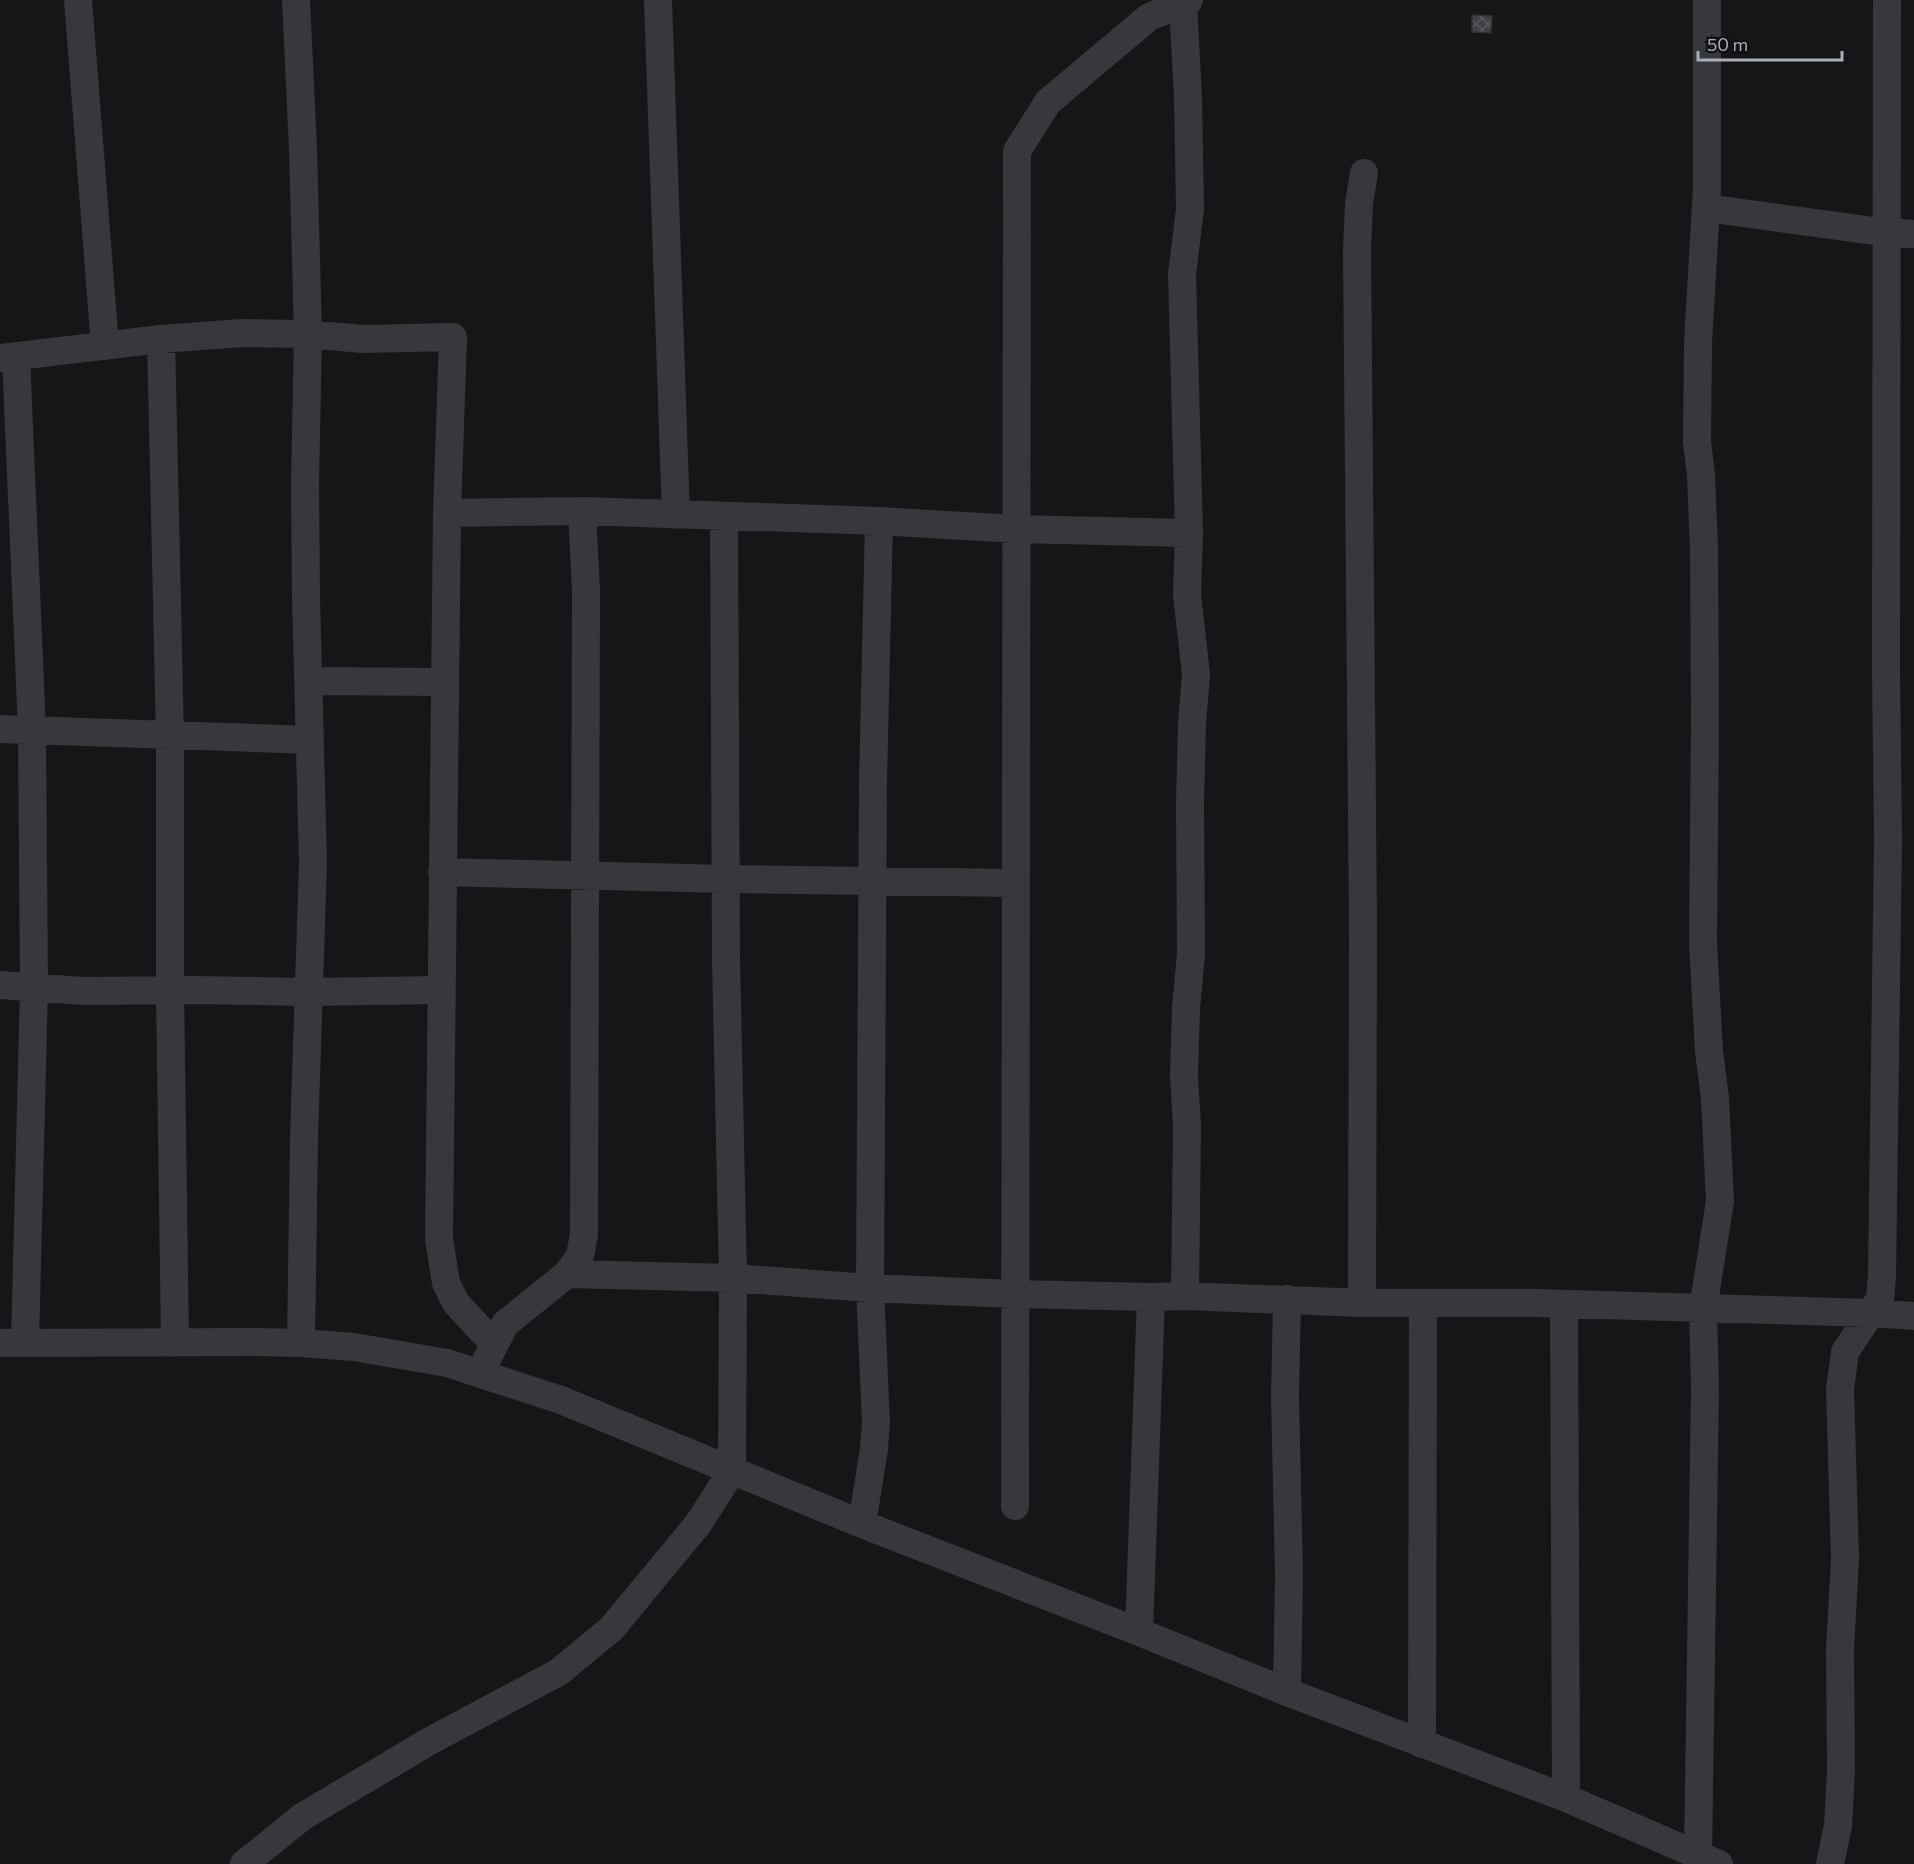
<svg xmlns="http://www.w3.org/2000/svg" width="1914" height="1864" font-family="Commissioner,sans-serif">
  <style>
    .building { fill: url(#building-cross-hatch); stroke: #303034; stroke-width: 1.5 }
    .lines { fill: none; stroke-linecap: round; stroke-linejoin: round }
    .minor { stroke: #37383d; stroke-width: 28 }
  </style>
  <defs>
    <pattern id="building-cross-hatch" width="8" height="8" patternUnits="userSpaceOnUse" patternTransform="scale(1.5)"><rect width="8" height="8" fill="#404145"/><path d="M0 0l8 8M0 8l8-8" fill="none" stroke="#595a5e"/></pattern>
  </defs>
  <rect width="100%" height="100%" fill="#161618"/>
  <path class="building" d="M1472,15L1492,16L1491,33L1472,32Z"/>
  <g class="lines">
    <path class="minor" d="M78,0L105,346
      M296,0L303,149L308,334L305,485L306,597L313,863L304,1138L301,1343
      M658,0L676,515
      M1706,208L1874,231L1914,234
      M161,339L170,736V990L175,1343
      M16,357L32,730L34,988L25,1343
      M0,358L161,339L242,333L308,334L362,339L453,337L447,513L439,1239L446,1283L456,1303L494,1344
      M447,513L582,511L879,521L1016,529L1189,533
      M309,681L445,682
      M0,729L309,740
      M442,872L726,879L1016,883
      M0,985L83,991L192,990L308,992L441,990
      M567,1274L733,1278L870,1288L1015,1294L1151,1297L1185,1296L1362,1303H1535L1871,1313L1914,1316
      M1185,1296L1187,1126L1184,1076L1186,1008L1191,954L1190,803L1192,723L1196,674L1187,595L1189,533L1182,274L1190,209L1188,97L1183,4L1189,0
      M1362,1303L1363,927L1357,249L1359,204L1364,173
      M1564,1304L1566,1798
      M0,1343L257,1342L301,1343L354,1347L447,1363L561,1400L862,1524L1139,1632L1287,1692L1566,1798L1719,1864
      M486,1361L505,1324L567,1274L580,1256L584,1234L586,591L582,511
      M1015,1506L1017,151L1048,102L1149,17L1183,4
      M862,1524L874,1449L876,1423L870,1288L873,782L879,521
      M1139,1632L1151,1297
      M1287,1692L1289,1574L1285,1397L1287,1299
      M1422,1744L1423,1303
      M1698,1855L1705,1387L1703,1309L1720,1201L1715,1098L1709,1051L1703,943L1705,720L1704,549L1701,475L1697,442L1698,343L1707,187V0
      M244,1864L302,1817L428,1742L559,1672L612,1628L698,1524L732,1471L733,1278L726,959L724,517
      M1830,1864L1838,1826L1841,1770L1840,1649L1845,1559L1840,1389L1845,1352L1880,1299L1882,1276L1888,841L1886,670L1887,0"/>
  </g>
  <path d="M1698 51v9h144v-9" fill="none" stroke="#a8adb8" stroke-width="3"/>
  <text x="1707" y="51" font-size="18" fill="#a8adb8" stroke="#111113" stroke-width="4.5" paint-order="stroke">50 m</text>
</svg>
